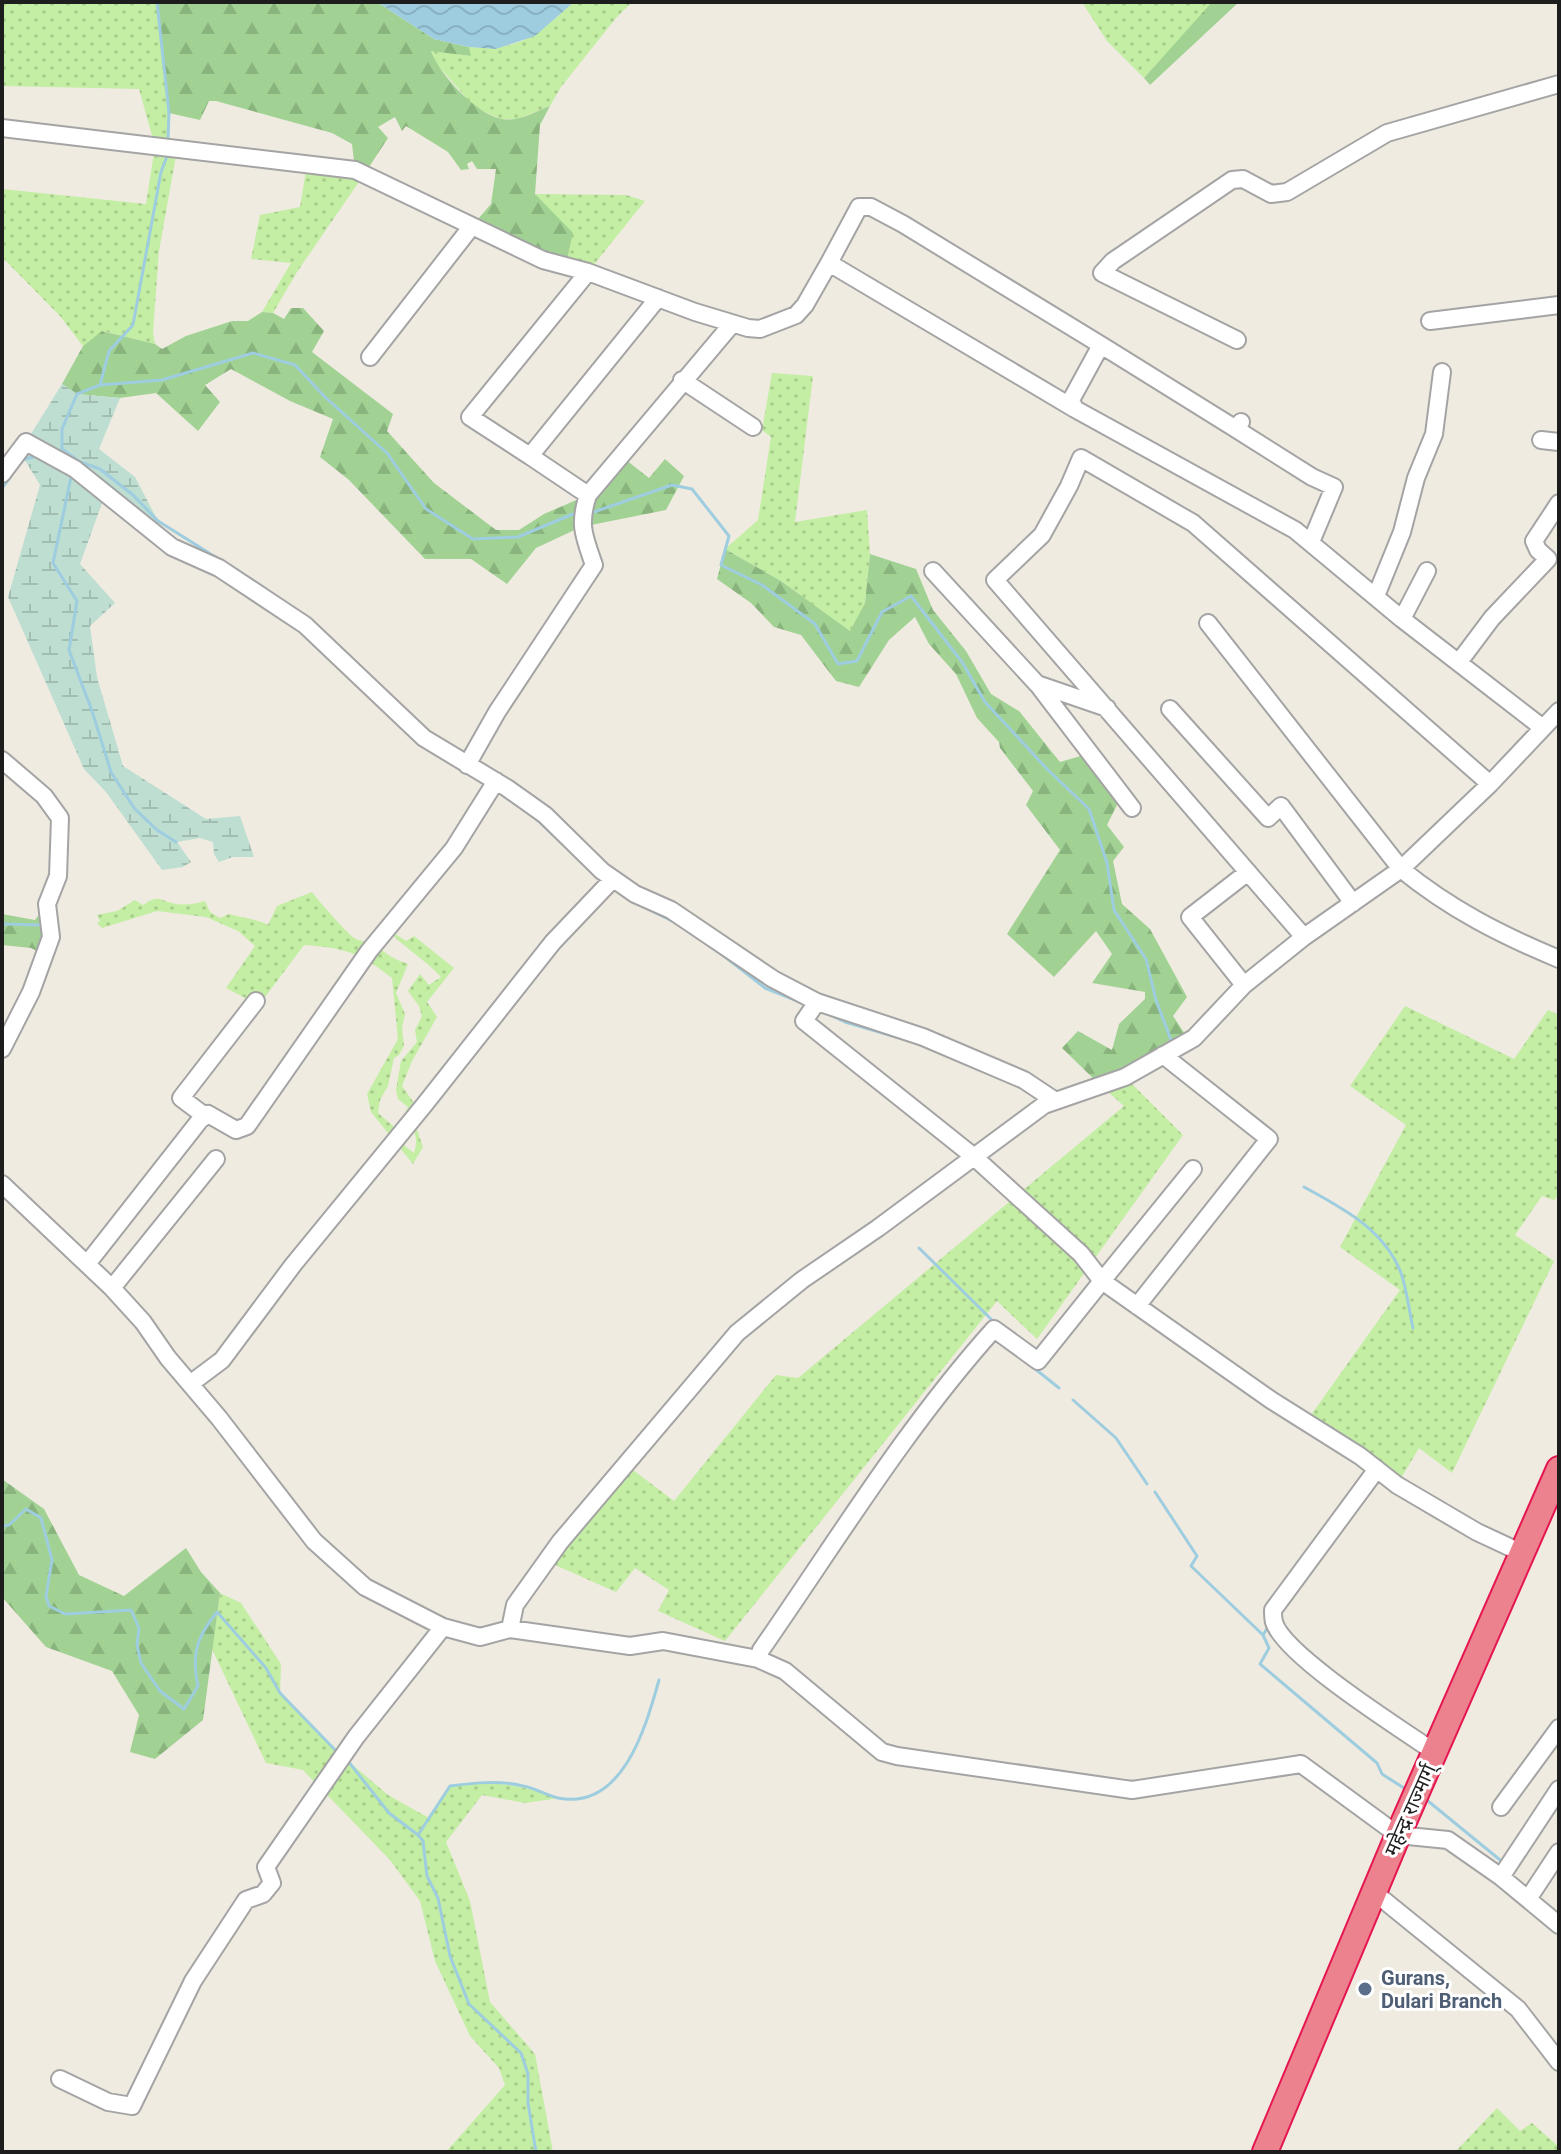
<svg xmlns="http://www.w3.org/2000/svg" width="1561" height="2154" font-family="Roboto,'Noto Sans Devanagari',sans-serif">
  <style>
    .grass { fill: url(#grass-dots) }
    .forest { fill: url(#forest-firs) }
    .wetland { fill: url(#wetland-marsh) }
    .water { fill: url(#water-waves) }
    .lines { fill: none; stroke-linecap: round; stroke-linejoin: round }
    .stream { stroke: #9ecde0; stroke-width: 3 }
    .minor-casing { stroke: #a4a4a4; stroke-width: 20 }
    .highway-casing { stroke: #e51650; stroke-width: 28 }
    .minor { stroke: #fff; stroke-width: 16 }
    .highway { stroke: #ed828f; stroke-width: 24 }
    .service-dot { fill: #5c6f8a; stroke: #fff; stroke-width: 3 }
    .labels { text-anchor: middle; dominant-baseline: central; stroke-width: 6; stroke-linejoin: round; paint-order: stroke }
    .street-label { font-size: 20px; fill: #1d1d1d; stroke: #fff }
    .service-label { font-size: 20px; font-weight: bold; fill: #4e5e75; stroke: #fff; text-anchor: start }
  </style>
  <defs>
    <pattern id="grass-dots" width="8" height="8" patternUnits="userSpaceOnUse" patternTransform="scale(2)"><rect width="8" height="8" fill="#c3eea3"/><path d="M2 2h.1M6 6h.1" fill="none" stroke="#a7cc8c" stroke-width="1.8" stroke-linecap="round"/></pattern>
    <pattern id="forest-firs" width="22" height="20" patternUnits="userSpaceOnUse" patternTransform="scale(2)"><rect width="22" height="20" fill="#a1d293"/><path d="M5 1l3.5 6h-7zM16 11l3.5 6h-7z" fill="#8ab47e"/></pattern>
    <pattern id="wetland-marsh" width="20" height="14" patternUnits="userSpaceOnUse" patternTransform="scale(2)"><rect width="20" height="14" fill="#bdded1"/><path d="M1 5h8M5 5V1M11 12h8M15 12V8" fill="none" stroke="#a2beb3"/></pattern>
    <pattern id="water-waves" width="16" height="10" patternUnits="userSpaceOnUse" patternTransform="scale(2)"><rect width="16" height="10" fill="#9ecde0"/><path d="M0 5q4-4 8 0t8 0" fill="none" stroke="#88b0c0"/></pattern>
  </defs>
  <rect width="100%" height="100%" fill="#efebe1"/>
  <path class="grass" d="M2,2H157L169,113L168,140L177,150L159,251L153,332L155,344L103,331L83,346L60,316L2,257V189L146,204L155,146L139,89L2,86Z
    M574,2H632L616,18L561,87L550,106L518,119H501L475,108L435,62L431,50L470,56L469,47C522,51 536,35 574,2Z
    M1082,2H1212V4L1144,78L1107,41Z
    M307,165L365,173L297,272L273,313L262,312L291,263L251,259L260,215L300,207Z
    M535,194L626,195L645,201L588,272L571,268L568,255Z
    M772,373L813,376L795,522L867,510L870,554L865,603L851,632L781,581L725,549L758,520L771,437L762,430Z
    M312,892C317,899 349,936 356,939C362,942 370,941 375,945C387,954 393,959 408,964L396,993L405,1014L402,1028L404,1046L399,1055L394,1058L388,1086L380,1100L378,1113L399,1131L405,1146L414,1153C419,1138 415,1128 403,1118L408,1107L398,1099L396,1090L401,1061L417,1042L415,1030L422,1016L419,1006L408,991L420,974L429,985L441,977C424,958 402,947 386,928L406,941L414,936L454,968L427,1002L437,1017L412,1061L402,1086L419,1110L415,1124L423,1147L413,1164L371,1112L367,1094L398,1039L392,978C359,952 345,948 304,945L259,1005L226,988L255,946L238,931L206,917L157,911L102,928L97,923L100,921L97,915L117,911L135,900L143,905C158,895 157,899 172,903C182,906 196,904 205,901L210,912L220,918L229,914C239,917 261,920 268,925L277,906Z
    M1405,1006L1514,1059L1548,1010L1559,1015V1195L1554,1200L1542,1196L1515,1235L1554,1261L1452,1473L1419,1448L1397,1485L1306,1422L1400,1290L1340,1247L1406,1125L1350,1086Z
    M1125,1077L1183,1135L1037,1339L997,1301L725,1641L658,1611L669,1590L635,1568L616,1592L546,1561L625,1464L674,1501L776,1375L798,1378L1124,1106L1100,1085Z
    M220,1593L241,1603L281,1664L280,1694L335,1750L388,1795L429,1818L450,1786C492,1780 518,1784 559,1798L525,1803L482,1795L446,1842L470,1901L490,2002L535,2054L553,2152H446L505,2085L499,2068L470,2036L435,1961L420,1901L390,1860L303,1770L266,1763L212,1649Z
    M1497,2108L1520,2131L1532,2123L1559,2147V2152H1455Z"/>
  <path class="forest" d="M157,2H377L434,39L469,47L471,56L431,51C439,74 477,115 502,119C518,122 535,112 550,106L540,125L535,194L573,233L568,255L571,268L472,226L491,204L496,169H477L472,161L467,164L469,169L461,170L448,152L406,126L402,131L395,117L378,127L388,138L365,173L355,170L352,144L332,133L216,101H209L200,120L169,113Z
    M1212,2H1239L1150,85L1144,78Z
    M291,308H303L324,331L312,352L393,414L387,431L434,483L496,530H519L544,514L588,495L621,456L649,478L665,459L684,476L666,510L581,527L536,548L507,584L471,559H425L349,480L320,457L333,419L290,401L231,369L205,385L220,402L198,431L156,393L120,398L77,394L62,384L83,346L102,331L155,344L162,349L186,336L232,321H248L262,312L273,313L284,319Z
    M725,549L781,581L850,631L865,603L870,554L916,569L933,610L966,651L991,694L1019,711L1060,762L1084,755L1119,801L1107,825L1124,847L1113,861L1122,904L1150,929L1187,997L1173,1016L1189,1040L1100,1085L1062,1048L1078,1031L1112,1050L1119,1024L1145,999V992L1092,983L1112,954L1096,931L1054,977L1007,934L1060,850L1026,805L1033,791L1000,748L999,742L977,718L956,674L929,644L915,617L889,640L859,687L836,681L801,635L774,627L751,603L717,579Z
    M47,904L45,955L31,948L2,945V914L35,920Z
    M2,1479L44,1509L79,1575L124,1596L186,1548L201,1572L220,1593L203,1720L155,1759L130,1752L139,1715L112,1671L46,1647L2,1597Z"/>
  <path class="wetland" d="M62,384L77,394L120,398L99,449L135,477L158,521L160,538L105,495L80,564L115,603L90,626L97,677L123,766L206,819L240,816L254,857H233L219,862L214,854L213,842L200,838L177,842L191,862L183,867L162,870L106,792L84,769L8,597L40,485L23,457L26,442Z"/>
  <path class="water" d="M377,2H574L535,36L496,49L469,47L434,39Z"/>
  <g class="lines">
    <path class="stream" d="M157,2L169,113L168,140
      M167,156L161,172L133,325L109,351L100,385L162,380L253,353L295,365L325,397L387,453L426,509L473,539L518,537L573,514
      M100,385L77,394L62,429V449L80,462L100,469L133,495L158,521L217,558
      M22,460L37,456
      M71,477L53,563L77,601L69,650L92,711L111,772L134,808L157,830L176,842
      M2,488L11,476
      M588,514L672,485L692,489L729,536L721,565L762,585L815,624L838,664L857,661L882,612L911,596L962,662L985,702L1048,770L1089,809L1107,863L1114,910L1146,959L1156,1000L1171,1040
      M229,565L266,589
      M426,748L450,763
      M533,816L603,882
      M644,907L680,925
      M2,924L40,925
      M716,950L765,988L800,1002
      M830,1015L845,1022L903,1039
      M1304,1187C1342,1208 1384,1229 1401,1273C1407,1290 1409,1310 1413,1328
      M919,1248L996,1324
      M1034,1368L1059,1388
      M1073,1400L1116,1438L1147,1484
      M1155,1492L1197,1556L1191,1566L1263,1635
      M2,1526L9,1525L26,1509L41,1518L52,1560L46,1596L49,1606L65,1614L131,1610L139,1628L137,1645L141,1663L160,1691L184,1709L198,1686C191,1655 197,1636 217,1612L266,1668L280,1693L339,1754
      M1268,1627L1263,1635L1269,1648L1260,1664L1377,1763L1382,1774L1407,1790
      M348,1761L389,1813L418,1835L450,1786C474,1783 499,1780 523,1786C535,1788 546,1795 558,1798C623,1811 646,1726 659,1680
      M1428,1801L1505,1864
      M418,1835L423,1841L427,1876L438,1898L450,1956L469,2004L521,2053L528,2074V2103L536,2152"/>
    <g class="minor-casing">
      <path id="minor" d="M2,128L355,170L543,260L588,272L695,312L748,328L760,329L796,315L805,305L829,263L1075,409L1295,530L1402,619L1543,728
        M829,263L859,207H871L903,224L1101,345L1071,400L1075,409
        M1430,321L1559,305
        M1237,340L1102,273L1113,261L1232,180L1243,179L1271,194L1287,192L1387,133L1559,84
        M1101,345L1236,429
        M370,357L472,226
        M682,380L753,427
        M1241,422L1236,429L1312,477L1334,487L1311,542
        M1541,440L1559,442
        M530,456L470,417L588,272
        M2,474L26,442L75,469L172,547L219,568L305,625L424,738L507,788L545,815L602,871L635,894L671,910L773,979L817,1002L923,1037L1024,1080L1054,1100
        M588,495L530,456L658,298
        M933,571L1037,684L1107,708
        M1376,596L1402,532L1416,478L1434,434L1442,372
        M1402,619L1427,571
        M1208,623L1401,869C1450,909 1501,935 1559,959
        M1459,662L1492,618L1548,559L1538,550L1534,541L1559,503
        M1038,685L1132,808
        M1170,709L1268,818L1281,806L1353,903
        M2,760L44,796L60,818L58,876L47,904L51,937L31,992L2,1049
        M467,765L497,712L594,565C584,536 578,525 588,495L732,324
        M1304,937L995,580L1042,535L1069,486L1081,458L1193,523L1490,784
        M1244,985L1190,917L1248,872
        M817,1002L804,1021L973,1156L1081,1254L1102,1281L1193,1169
        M200,1120L208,1114L236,1130L247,1126L369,951L454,848L496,781
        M2,1184L112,1288L143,1322L168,1358L219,1418L314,1541L365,1587L443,1627L480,1637L510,1629L515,1605L560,1542L737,1333L802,1280L878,1228L1044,1105L1125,1077L1194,1038L1244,985L1304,937L1401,869L1490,784L1559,711
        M87,1264L200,1120L201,1113L181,1098L256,1001
        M112,1288L216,1159
        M1137,1306L1269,1139L1163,1055
        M190,1384L222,1360L293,1265L425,1104L553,942L613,879
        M1377,1469L1273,1610C1273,1614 1273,1618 1274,1622C1283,1655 1404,1731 1436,1753
        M510,1629L630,1646L663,1641L758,1659L785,1671L882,1752L897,1756L1132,1790L1301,1764L1398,1835L1448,1840L1501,1877L1559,1925
        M758,1659L761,1650C836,1542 906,1427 994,1329L1038,1361L1102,1281L1271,1400L1360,1456L1397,1485L1477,1532L1522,1553
        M1501,1807L1559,1728
        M1501,1877L1559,1789
        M1375,1893L1518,2009L1559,2062
        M1528,1899L1559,1852
        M60,2079L108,2102L132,2106L193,1981L246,1900L263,1894L272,1883L266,1867L356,1737L443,1627"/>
    </g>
    <g class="highway-casing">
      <path id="highway" d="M1265,2152L1398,1835L1559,1469"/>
    </g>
    <use href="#minor" class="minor"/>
    <use href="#highway" class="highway"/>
  </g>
  <circle class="service-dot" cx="1365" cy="1989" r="8"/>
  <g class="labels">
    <g class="street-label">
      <text transform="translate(1410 1810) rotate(-66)">महेन्द्र राज्मार्ग्</text>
    </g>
    <g class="service-label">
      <text x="1381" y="1978">Gurans,<tspan x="1381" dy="23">Dulari Branch</tspan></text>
    </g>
  </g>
  <rect width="1561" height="2154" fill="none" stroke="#1d1d1d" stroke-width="8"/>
</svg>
